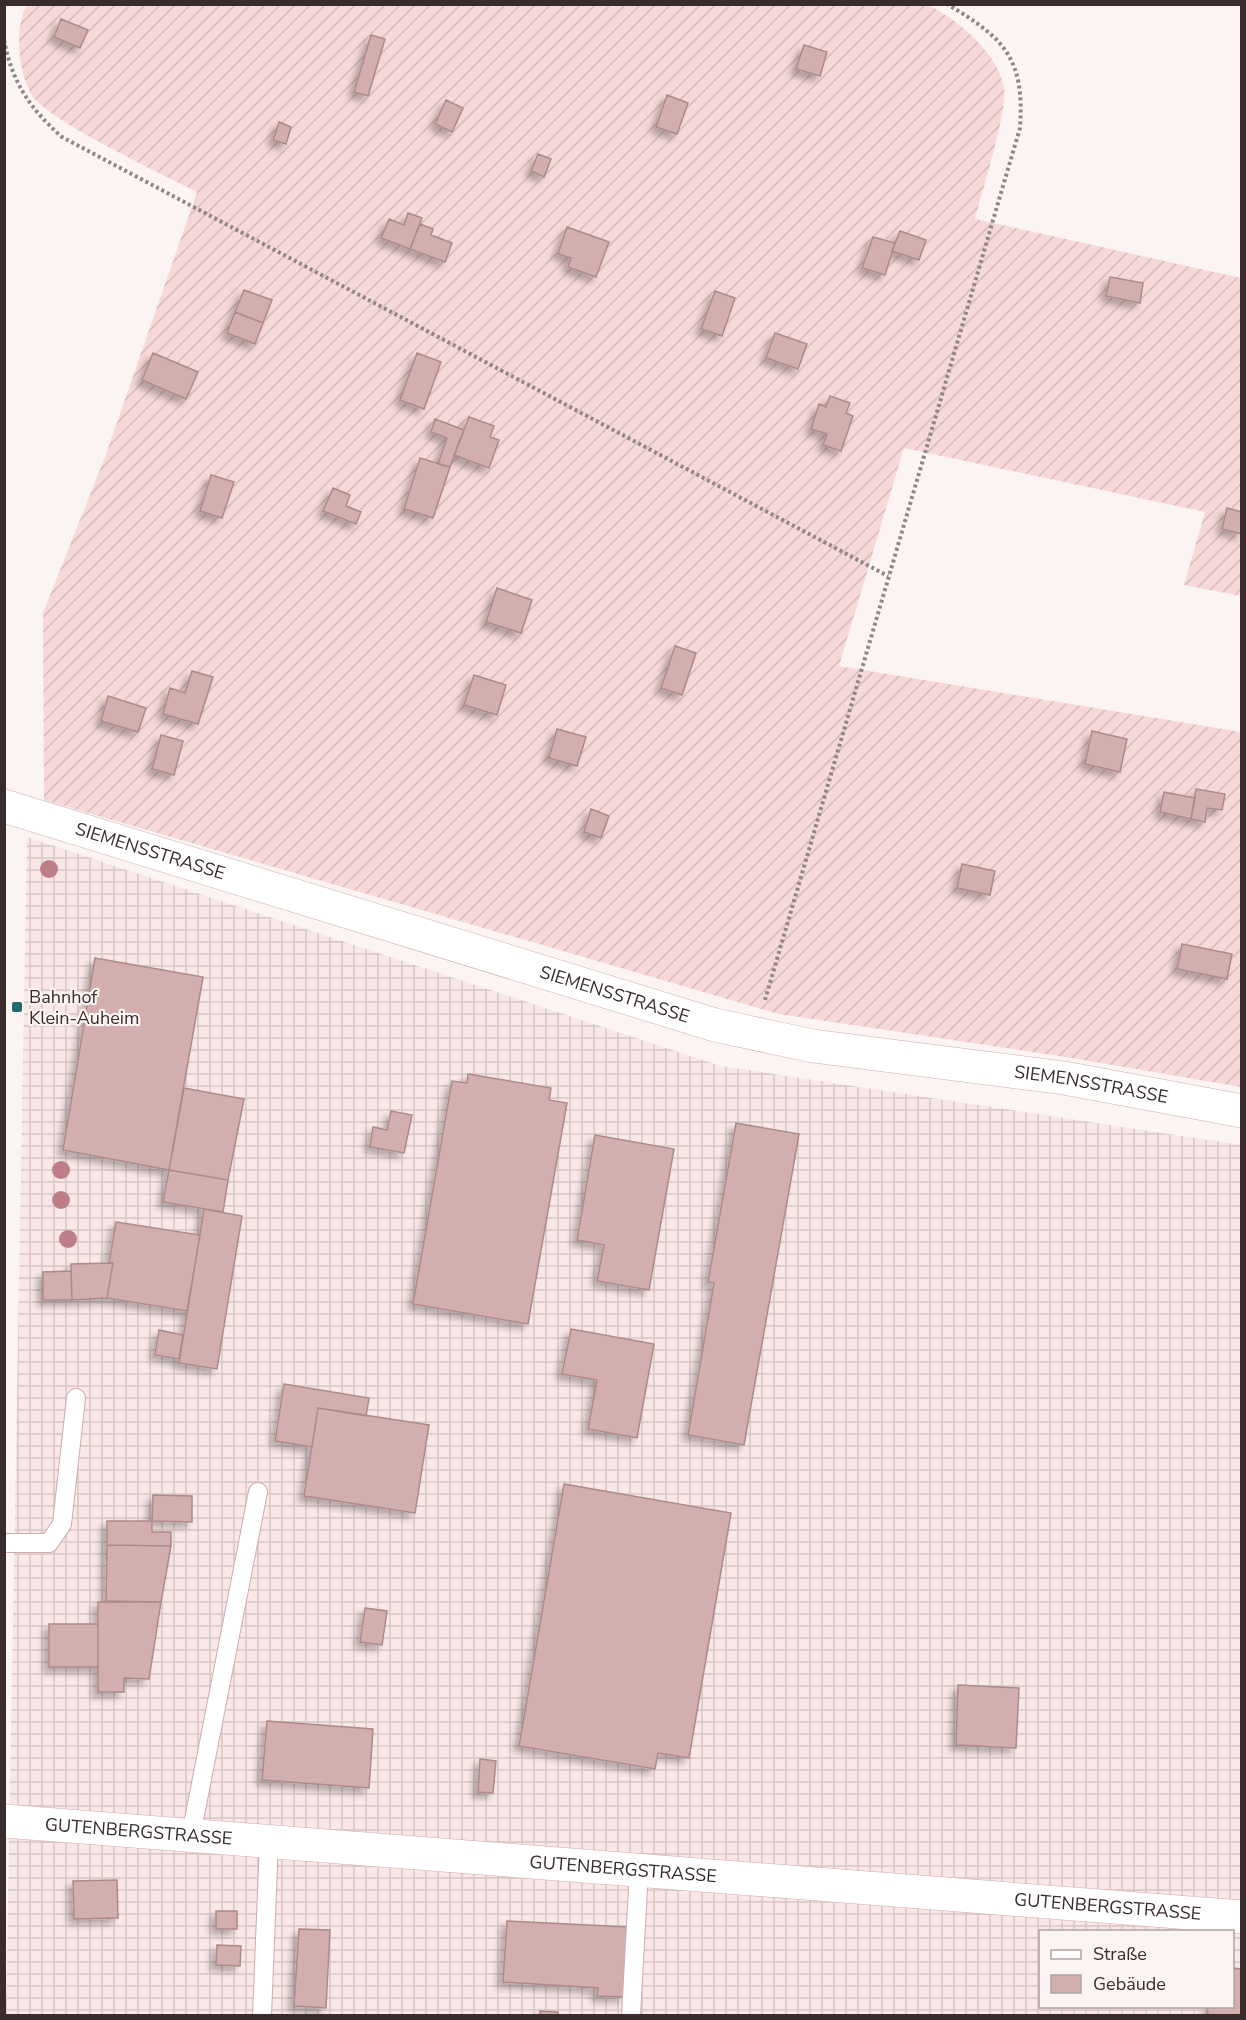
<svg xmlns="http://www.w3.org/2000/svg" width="1246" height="2020" font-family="'Nunito Sans',sans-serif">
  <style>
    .industrial { fill: url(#industrial-grid); fill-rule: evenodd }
    .garden { fill: url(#garden-furrows) }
    .building { fill: #d2aeae; stroke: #ad8a8a; stroke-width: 1.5; filter: url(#shadow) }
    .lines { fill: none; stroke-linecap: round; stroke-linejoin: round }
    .service-casing { stroke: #d0acac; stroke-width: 20 }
    .minor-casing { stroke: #d0acac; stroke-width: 34 }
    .path { stroke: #918686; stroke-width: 4; stroke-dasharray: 3 3; stroke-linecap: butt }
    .service { stroke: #fff; stroke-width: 18 }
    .minor { stroke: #fff; stroke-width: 33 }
    .tree { fill: #be7e87 }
    .poi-dot { fill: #1f6b6e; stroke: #fbf4f3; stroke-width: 2 }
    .labels { text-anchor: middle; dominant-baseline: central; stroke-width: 4.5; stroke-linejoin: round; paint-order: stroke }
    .street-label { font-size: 18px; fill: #3a2c2c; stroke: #fbf4f3 }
    .poi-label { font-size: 18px; fill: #3a2c2c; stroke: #fbf4f3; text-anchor: start }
  </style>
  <defs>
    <pattern id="industrial-grid" width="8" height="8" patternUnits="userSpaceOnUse" patternTransform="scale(1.5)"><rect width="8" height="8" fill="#fae7e7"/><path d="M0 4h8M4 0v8" fill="none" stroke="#d7c6c6"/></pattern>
    <pattern id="garden-furrows" width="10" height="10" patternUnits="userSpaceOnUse" patternTransform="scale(1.5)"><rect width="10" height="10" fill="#f7d8d8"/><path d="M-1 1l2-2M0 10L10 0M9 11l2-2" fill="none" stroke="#d4baba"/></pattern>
    <filter id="shadow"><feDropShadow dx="-5.5" dy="5.5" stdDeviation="3" flood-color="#0004"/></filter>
  </defs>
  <rect width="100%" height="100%" fill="#fbf4f3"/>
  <path class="industrial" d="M27,837L721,1066L1241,1145V2015L6,2016ZM1040,1932H1232V2006H1040Z"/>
  <path class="garden" d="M27,4H927C958,20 996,51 1004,87C1008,111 982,191 975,219L1241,278V596L1184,585L1205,512L904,448L839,666L1241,732V1087L1066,1057L779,1014L44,800L43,613L105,457L197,192C166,176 44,119 31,94C18,70 14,28 27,4Z"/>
  <path class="building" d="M61,19L88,30L80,48L54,37Z
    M371,35L385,39L368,96L354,92Z
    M804,45L827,52L820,76L796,69Z
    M667,95L688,103L677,134L656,127Z
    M446,100L463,108L452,132L435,124Z
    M279,122L291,127L286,144L273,140Z
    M538,154L551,159L544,177L531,171Z
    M408,213L422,218L410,249L381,238L389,219L404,225Z
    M420,224L433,229L431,235L452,243L445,262L410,249Z
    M567,227L609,242L596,277L568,267L571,258L558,254Z
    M900,231L926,240L919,260L892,251Z
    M873,237L895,243L885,275L862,268Z
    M1110,277L1143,283L1140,303L1106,296Z
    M244,290L272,300L263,323L235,312Z
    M715,291L735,298L722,336L701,329Z
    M235,312L263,323L255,344L227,333Z
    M775,333L807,344L798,369L766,358Z
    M153,353L198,372L186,399L142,380Z
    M417,353L441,362L424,409L400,400Z
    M830,396L850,403L846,413L853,416L841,451L823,445L827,434L811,429L819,404L826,407Z
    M469,417L494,426L490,437L499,440L489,468L454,455Z
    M435,419L464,430L450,467L438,464L447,438L431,432Z
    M420,458L450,467L433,518L404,509Z
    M211,475L234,482L222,518L200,511Z
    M333,488L350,495L346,506L361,512L356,524L323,511Z
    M1227,508L1242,512V534L1222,529Z
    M497,588L532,600L521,633L486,622Z
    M675,646L696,653L682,695L661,688Z
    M192,671L213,677L198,724L163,714L170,688L185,693Z
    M474,675L506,685L497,715L464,705Z
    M108,696L146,708L138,732L101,721Z
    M557,729L586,737L577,766L549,758Z
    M1092,731L1127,739L1120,772L1085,764Z
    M161,735L183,741L174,775L152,769Z
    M1196,789L1225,794L1222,810L1207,808L1205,822L1191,819Z
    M1164,792L1195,798L1191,819L1160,812Z
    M591,809L609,816L601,838L584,832Z
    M962,864L995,871L990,895L957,888Z
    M1182,944L1232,954L1227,979L1177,969Z
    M95,958L203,977L169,1170L63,1150Z
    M468,1074L551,1088L549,1100L567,1103L528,1324L413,1304L452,1081L467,1083Z
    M184,1088L244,1099L228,1180L169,1170Z
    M391,1111L412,1115L404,1153L370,1147L373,1127L387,1130Z
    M736,1123L799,1134L744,1445L688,1435L714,1283L708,1282Z
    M595,1135L674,1149L649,1290L597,1281L604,1245L577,1240Z
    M169,1170L228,1180L223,1212L163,1202Z
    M204,1209L242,1216L217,1369L179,1363Z
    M116,1222L200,1235L187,1311L107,1298L113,1263H109Z
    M113,1263L107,1298L72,1300L71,1264Z
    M71,1271L72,1300H43V1272Z
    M571,1329L654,1344L637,1438L588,1429L597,1380L562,1374Z
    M159,1330L183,1335L179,1359L155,1355Z
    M284,1384L369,1398L366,1416L318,1408L312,1447L275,1441Z
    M318,1408L429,1425L415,1513L304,1496Z
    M564,1484L731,1513L689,1758L658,1753L655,1769L519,1746Z
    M153,1495L192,1496V1522L152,1521Z
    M107,1521H152V1532H171V1546L107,1545Z
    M107,1545L171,1546L161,1602L106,1601Z
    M98,1602H161L149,1679L124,1678V1692H98Z
    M365,1608L387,1611L382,1645L360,1642Z
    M49,1624H98V1667H49Z
    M958,1685L1019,1688L1016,1748L956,1745Z
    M267,1721L373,1729L369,1788L262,1780Z
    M480,1759L496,1761L493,1793L478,1792Z
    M117,1880L118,1918L74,1919L73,1881Z
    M216,1911H237V1929H216Z
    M507,1921L628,1927L624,1997L597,1996L598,1988L503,1982Z
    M299,1929L330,1930L326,2008L294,2006Z
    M217,1945L241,1946L240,1966L216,1965Z
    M1232,1968L1242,1969V2016H1208L1207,2006H1232Z
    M540,2011L558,2012V2016H540Z"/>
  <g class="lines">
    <g class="service-casing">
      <path id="service" d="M4,1543H49L62,1524L76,1398
        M191,1835L258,1492
        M262,2016L269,1841
        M631,2016L639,1870"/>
    </g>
    <g class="minor-casing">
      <g id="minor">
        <path id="s1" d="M4,806L715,1025L813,1046L1064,1078L1242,1111"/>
        <path id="s2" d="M4,1821L1242,1917"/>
      </g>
    </g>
    <path class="path" d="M4,40C12,82 30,109 62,137L888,576
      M765,1000L1020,128C1025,58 1004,38 947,4"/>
    <use href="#service" class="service"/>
    <use href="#minor" class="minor"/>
  </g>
  <g class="tree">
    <circle cx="49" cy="869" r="9"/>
    <circle cx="61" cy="1170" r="9"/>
    <circle cx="61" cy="1200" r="9"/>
    <circle cx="68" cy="1239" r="9"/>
  </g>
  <rect class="poi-dot" x="11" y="1001" width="12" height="12" rx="3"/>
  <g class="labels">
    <g class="street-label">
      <text stroke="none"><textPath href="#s1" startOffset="153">SIEMENSSTRASSE</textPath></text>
      <text stroke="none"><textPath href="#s1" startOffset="639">SIEMENSSTRASSE</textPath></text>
      <text stroke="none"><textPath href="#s1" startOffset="1125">SIEMENSSTRASSE</textPath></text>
      <text stroke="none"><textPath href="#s2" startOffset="135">GUTENBERGSTRASSE</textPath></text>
      <text stroke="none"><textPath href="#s2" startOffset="621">GUTENBERGSTRASSE</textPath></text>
      <text stroke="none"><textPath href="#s2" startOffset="1107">GUTENBERGSTRASSE</textPath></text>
    </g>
    <g class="poi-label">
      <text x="29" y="997">Bahnhof<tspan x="29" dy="21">Klein-Auheim</tspan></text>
    </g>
  </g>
  <rect width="1246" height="2020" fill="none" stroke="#3a2c2c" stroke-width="12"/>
  <rect x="1039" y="1930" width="195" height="78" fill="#fbf4f3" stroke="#aea4a3" stroke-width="1.5"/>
  <rect x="1051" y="1950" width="30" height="9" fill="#ffffff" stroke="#aea4a3" stroke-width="1.5"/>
  <text x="1093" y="1960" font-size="18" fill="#3a2c2c">Straße</text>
  <rect x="1051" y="1975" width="30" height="18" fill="#d2aeae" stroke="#aea4a3" stroke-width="1.5"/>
  <text x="1093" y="1990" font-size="18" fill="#3a2c2c">Gebäude</text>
</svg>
